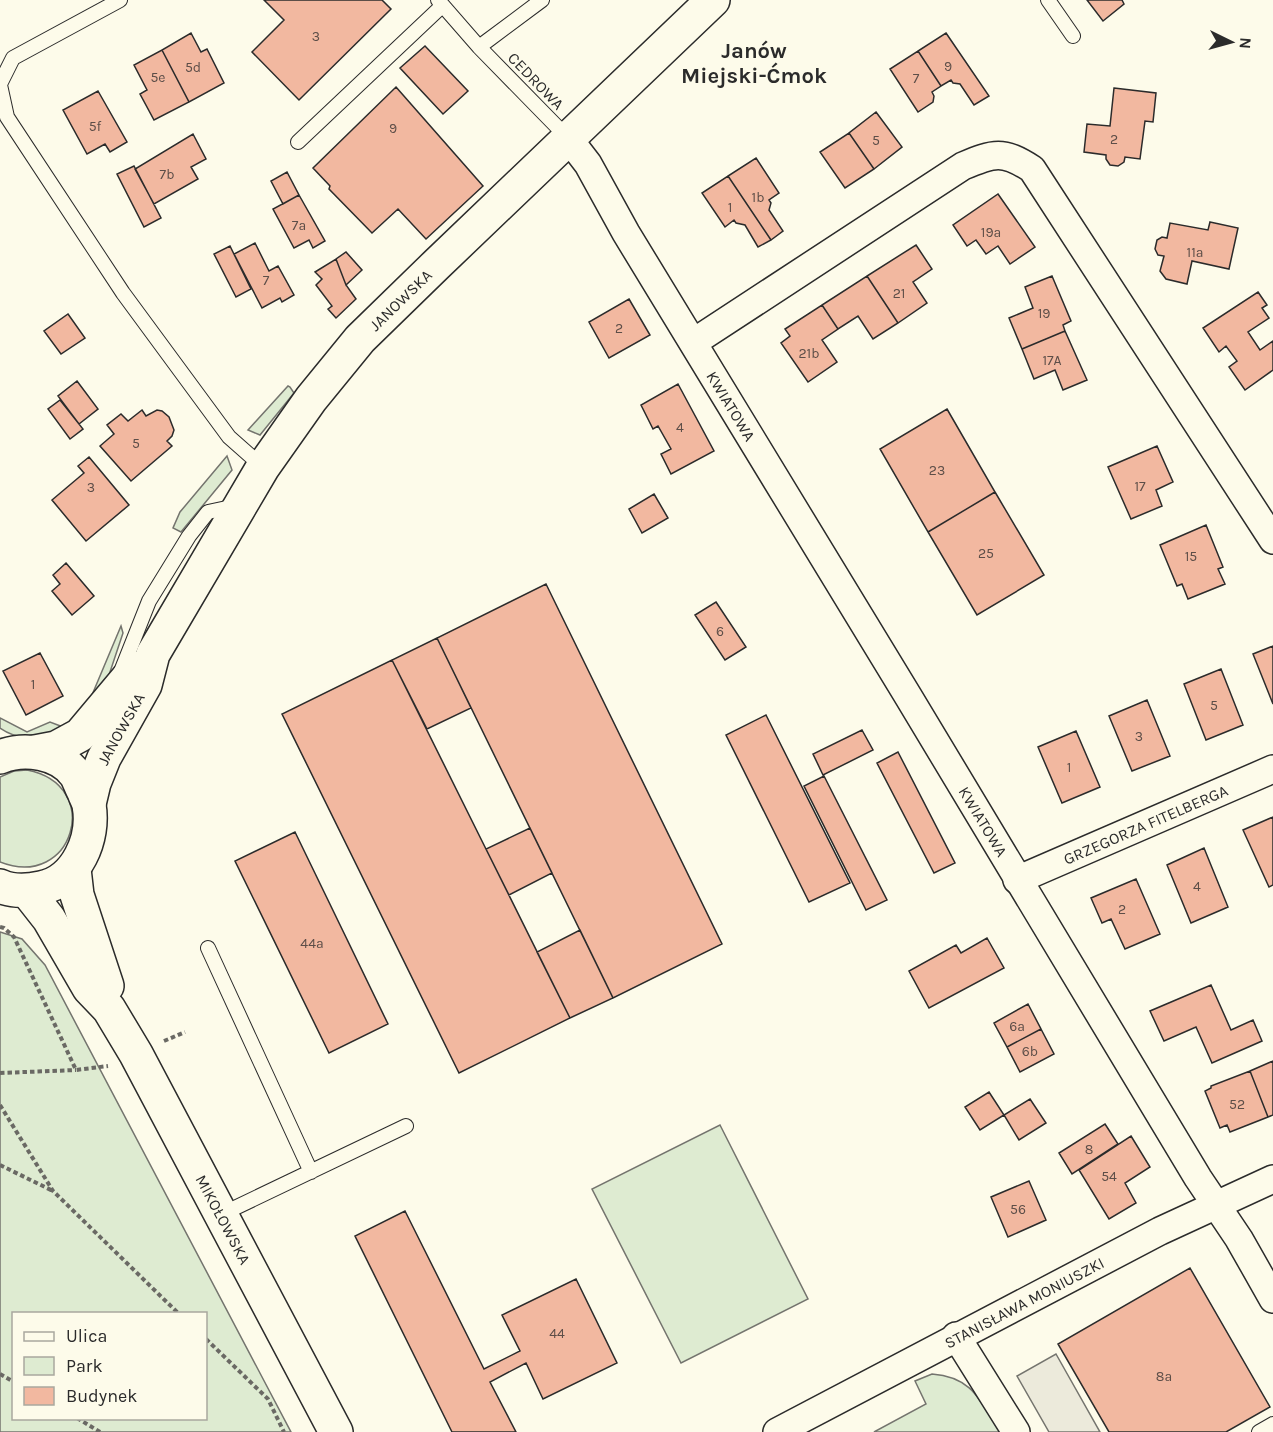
<svg xmlns="http://www.w3.org/2000/svg" width="1273" height="1432" font-family="Karla,sans-serif">
  <style>
    .green { fill: #deebd1; stroke: #74746e; stroke-width: 1.5; fill-rule: evenodd }
    .parking { fill: #eceadb; stroke: #74746e; stroke-width: 1.5 }
    .building { fill: #f2b8a0; stroke: #2b2b2b; stroke-width: 1.5 }
    .lines { fill: none; stroke-linecap: round; stroke-linejoin: round }
    .lane-casing { stroke: #2b2b2b; stroke-width: 16 }
    .street-casing { stroke: #2b2b2b; stroke-width: 30 }
    .secondary-casing { stroke: #2b2b2b; stroke-width: 36 }
    .path { stroke: #6a6964; stroke-width: 4; stroke-dasharray: 4.5 3; stroke-linecap: butt }
    .lane { stroke: #fdfbea; stroke-width: 14 }
    .street { stroke: #fdfbea; stroke-width: 27 }
    .secondary { stroke: #fdfbea; stroke-width: 33 }
    .labels { text-anchor: middle; dominant-baseline: central; stroke-width: 4.5; stroke-linejoin: round; paint-order: stroke }
    .number-label { font-size: 14px; fill: #5d4e48 }
    .street-label { font-size: 16px; fill: #2b2b2b; stroke: #fdfbea }
    .district-label { font-size: 22px; font-weight: bold; fill: #2b2b2b; stroke: #fdfbea }
  </style>
  <rect width="100%" height="100%" fill="#fdfbea"/>
  <path class="green" d="M288,386L290,387L294,393L260,435L248,430Z
    M227,456L232,470L181,532L173,528L180,512Z
    M121,626L123,633L106,684L89,710L92,695Z
    M0,718L27,732L50,722L63,727L68,732C43,736 23,744 0,728Z
    M27,770C105,785 73,891 0,862V777L14,771Z
    M0,932L22,939L45,965L291,1432H0ZM14,1314H206V1418H14Z
    M720,1125L808,1299L681,1363L592,1189Z
    M932,1374C973,1377 980,1401 1000,1432H874L926,1404L915,1381Z"/>
  <path class="parking" d="M1056,1354L1100,1432H1049L1017,1376Z"/>
  <path class="building" d="M264,0H382L391,9L299,100L252,52L284,20Z
    M1087,0H1122L1124,4L1103,21Z
    M191,33L201,52L207,49L224,83L189,102L162,50Z
    M946,33L989,96L974,105L960,84L953,83L951,80L941,86L918,51Z
    M425,46L468,91L443,114L400,68Z
    M162,50L189,102L154,120L140,94L147,90L134,65Z
    M918,51L941,86L932,92L934,96L933,102L918,112L890,69Z
    M396,87L483,186L426,239L398,209L372,233L329,189L330,186L313,168Z
    M1114,88L1156,93L1153,122L1145,121L1140,159L1125,157L1124,162L1118,166L1110,165L1106,159V155L1084,152L1087,124L1110,126Z
    M98,91L127,142L110,152L105,144L87,154L63,110Z
    M876,112L902,147L874,169L849,133Z
    M849,133L874,169L845,188L820,152Z
    M193,134L206,159L191,167L198,179L154,204L135,169Z
    M756,158L779,193L769,200L771,203L769,210L783,231L771,240L728,176Z
    M134,166L161,218L144,227L117,174Z
    M287,172L299,195L283,204L271,181Z
    M728,176L771,240L758,247L745,225L736,223L734,220L725,227L702,193Z
    M998,194L1035,247L1010,264L998,246L986,254L976,240L967,246L953,225Z
    M299,195L325,241L313,248L309,240L294,248L273,209Z
    M1210,222L1238,228L1229,269L1192,261L1187,284L1166,279L1160,271L1164,256L1158,255L1155,249L1157,240L1162,237L1167,238L1170,223L1208,230Z
    M255,243L269,271L278,266L294,295L282,302L280,298L262,308L234,254Z
    M916,245L932,269L913,282L927,303L898,323L867,276Z
    M230,246L251,289L236,297L214,254Z
    M346,252L362,270L346,285L336,259Z
    M336,259L346,285L356,299L336,318L328,309L332,306L316,285L322,279L315,272Z
    M867,276L898,323L873,339L858,316L838,329L822,305Z
    M1052,276L1071,321L1063,325L1065,331L1022,349L1009,318L1033,308L1025,287Z
    M1258,292L1267,305L1262,308L1269,318L1248,332L1260,350L1273,341V370L1245,390L1229,367L1237,361L1226,346L1219,352L1203,328Z
    M629,299L650,335L609,358L589,322Z
    M822,305L838,329L822,340L837,362L808,382L781,343L790,336L785,329Z
    M68,314L85,338L61,354L44,331Z
    M1065,331L1087,380L1063,390L1055,370L1034,379L1022,349Z
    M77,381L98,409L79,424L58,396Z
    M678,384L714,451L671,474L661,454L671,449L658,426L653,429L641,405Z
    M60,400L83,429L70,439L48,409Z
    M947,409L995,492L928,532L880,449Z
    M142,410L146,416L157,410L162,411L169,417L174,430L172,436L167,441L172,446L131,481L100,446L114,434L107,425L121,414L128,421Z
    M1157,446L1173,482L1156,490L1162,506L1131,519L1108,467Z
    M89,457L129,505L86,541L52,500L84,473L78,466Z
    M995,492L1044,575L977,615L928,532Z
    M654,494L668,518L642,533L629,509Z
    M1206,525L1223,567L1218,569L1225,584L1188,599L1182,584L1177,586L1160,545Z
    M66,563L94,596L72,615L52,591L60,584L53,575Z
    M546,584L722,944L613,998L437,638Z
    M716,602L746,647L725,660L695,615Z
    M437,638L471,708L427,729L392,660Z
    M1273,646V704L1253,654Z
    M40,653L63,696L26,715L3,671Z
    M392,660L570,1018L459,1073L282,714Z
    M1221,669L1243,725L1206,740L1184,684Z
    M1147,700L1170,756L1132,771L1109,716Z
    M766,715L850,883L809,902L726,735Z
    M862,730L873,750L823,775L813,754Z
    M1076,731L1100,787L1062,803L1038,747Z
    M898,752L955,863L934,873L877,763Z
    M824,776L887,900L866,910L804,786Z
    M1273,817V885L1269,887L1243,830Z
    M530,828L552,873L509,895L486,849Z
    M295,832L388,1024L329,1053L235,861Z
    M1204,848L1228,907L1191,923L1167,865Z
    M1136,879L1160,934L1125,949L1111,919L1102,923L1091,898Z
    M580,930L613,998L570,1018L537,952Z
    M987,938L1004,968L929,1008L909,971L956,945L961,953Z
    M1211,985L1231,1030L1253,1020L1262,1041L1212,1063L1196,1027L1164,1041L1150,1011Z
    M1028,1004L1041,1029L1007,1047L994,1023Z
    M1041,1029L1054,1054L1020,1072L1007,1047Z
    M1273,1061V1115L1268,1117L1250,1071Z
    M1250,1071L1268,1117L1230,1132L1227,1125L1220,1128L1205,1091L1211,1088V1086Z
    M989,1092L1004,1115L980,1130L965,1107Z
    M1030,1099L1046,1123L1019,1140L1004,1115Z
    M1105,1124L1118,1144L1072,1174L1059,1153Z
    M1131,1136L1150,1167L1125,1183L1136,1203L1109,1219L1079,1170Z
    M1029,1181L1046,1220L1008,1237L991,1197Z
    M405,1211L484,1369L520,1351L502,1315L576,1279L617,1363L543,1399L526,1363L490,1382L516,1432H452L355,1236Z
    M1190,1268L1270,1407L1226,1432H1109L1058,1344Z"/>
  <g class="lines">
    <g class="lane-casing">
      <path id="lane" d="M438,0L479,47L568,138
        M1048,0L1073,36
        M479,47L542,0
        M0,84L13,58L120,0
        M0,85L7,117L123,293L229,437L263,467
        M298,142L442,6
        M120,674L149,601L189,536L208,512L236,506
        M208,948L311,1172
        M220,1215L406,1126
        M1259,1432L1273,1424"/>
    </g>
    <g class="street-casing">
      <g id="street">
        <path id="s1" d="M568,138L588,164L626,233L908,696L1198,1178L1239,1239L1273,1299"/>
        <path d="M694,342L963,166C994,153 1003,150 1032,169L1273,540"/>
        <path id="s2" d="M1017,880L1273,769"/>
        <path d="M956,1336L1016,1432"/>
        <path id="s3" d="M777,1432L1160,1231L1273,1179"/>
      </g>
    </g>
    <g class="secondary-casing">
      <g id="secondary">
        <path d="M35,752L56,748L80,735L127,679L139,668"/>
        <path d="M0,757C24,747 60,752 76,775C79,780 81,787 84,792C85,796 88,800 89,805C95,838 77,881 41,888C27,891 13,892 0,886"/>
        <path id="s4" d="M89,804L94,783L104,758L145,685L153,654L263,467L311,399L360,339L436,265L713,0"/>
        <path d="M74,869L77,895L107,986"/>
        <path id="s5" d="M27,891L49,919L89,988L109,1009L136,1054L336,1432"/>
      </g>
    </g>
    <path class="path" d="M0,927L4,928L14,937L76,1070L108,1066
      M164,1041L185,1032
      M0,1073L76,1070
      M0,1105L53,1191L179,1314
      M0,1165L53,1191
      M206,1339L268,1399L284,1432
      M0,1374L14,1382
      M77,1418L100,1432"/>
    <use href="#lane" class="lane"/>
    <use href="#street" class="street"/>
    <use href="#secondary" class="secondary"/>
  </g>
  <g class="labels">
    <g class="number-label">
      <text x="316" y="36">3</text>
      <text x="948" y="66">9</text>
      <text x="193" y="67">5d</text>
      <text x="158" y="77">5e</text>
      <text x="916" y="78">7</text>
      <text x="95" y="126">5f</text>
      <text x="393" y="128">9</text>
      <text x="1114" y="139">2</text>
      <text x="876" y="140">5</text>
      <text x="167" y="174">7b</text>
      <text x="758" y="197">1b</text>
      <text x="730" y="207">1</text>
      <text x="299" y="225">7a</text>
      <text x="991" y="232">19a</text>
      <text x="1195" y="252">11a</text>
      <text x="266" y="280">7</text>
      <text x="899" y="293">21</text>
      <text x="1044" y="313">19</text>
      <text x="619" y="328">2</text>
      <text x="809" y="353">21b</text>
      <text x="1052" y="360">17A</text>
      <text x="680" y="427">4</text>
      <text x="136" y="443">5</text>
      <text x="937" y="470">23</text>
      <text x="1140" y="486">17</text>
      <text x="91" y="487">3</text>
      <text x="986" y="553">25</text>
      <text x="1191" y="556">15</text>
      <text x="720" y="631">6</text>
      <text x="33" y="684">1</text>
      <text x="1214" y="705">5</text>
      <text x="1139" y="736">3</text>
      <text x="1069" y="767">1</text>
      <text x="1197" y="886">4</text>
      <text x="1122" y="909">2</text>
      <text x="312" y="943">44a</text>
      <text x="1017" y="1026">6a</text>
      <text x="1030" y="1051">6b</text>
      <text x="1237" y="1104">52</text>
      <text x="1089" y="1149">8</text>
      <text x="1109" y="1176">54</text>
      <text x="1018" y="1209">56</text>
      <text x="557" y="1333">44</text>
      <text x="1164" y="1376">8a</text>
    </g>
    <g class="street-label">
      <text transform="translate(536 81) rotate(46)">CEDROWA</text>
      <text stroke="none"><textPath href="#s4" startOffset="598">JANOWSKA</textPath></text>
      <text stroke="none"><textPath href="#s1" startOffset="314">KWIATOWA</textPath></text>
      <text stroke="none"><textPath href="#s4" startOffset="82">JANOWSKA</textPath></text>
      <text stroke="none"><textPath href="#s1" startOffset="800">KWIATOWA</textPath></text>
      <text stroke="none"><textPath href="#s2" startOffset="140">GRZEGORZA FITELBERGA</textPath></text>
      <text stroke="none"><textPath href="#s5" startOffset="384">MIKOŁOWSKA</textPath></text>
      <text stroke="none"><textPath href="#s3" startOffset="279">STANISŁAWA MONIUSZKI</textPath></text>
    </g>
    <g class="district-label">
      <text x="754" y="51">Janów<tspan x="754" dy="25">Miejski-Ćmok</tspan></text>
    </g>
  </g>
  <rect x="12" y="1312" width="195" height="108" fill="#fdfbea" stroke="#a9a89e" stroke-width="1.5"/>
  <rect x="24" y="1332" width="30" height="9" fill="#fdfbea" stroke="#a9a89e" stroke-width="1.5"/>
  <text x="66" y="1342" font-size="18" fill="#2b2b2b">Ulica</text>
  <rect x="24" y="1357" width="30" height="18" fill="#deebd1" stroke="#a9a89e" stroke-width="1.5"/>
  <text x="66" y="1372" font-size="18" fill="#2b2b2b">Park</text>
  <rect x="24" y="1387" width="30" height="18" fill="#f2b8a0" stroke="#a9a89e" stroke-width="1.5"/>
  <text x="66" y="1402" font-size="18" fill="#2b2b2b">Budynek</text>
  <g transform="translate(1231 42) rotate(95)" stroke="#fdfbea" stroke-width="4.5" paint-order="stroke">
  <path d="M0-4.5L10 22L0 15L-10 22Z" fill="#2b2b2b"/>
  <text y="-9" font-size="16" font-weight="bold" text-anchor="middle" fill="#2b2b2b">N</text>
  </g>
</svg>
